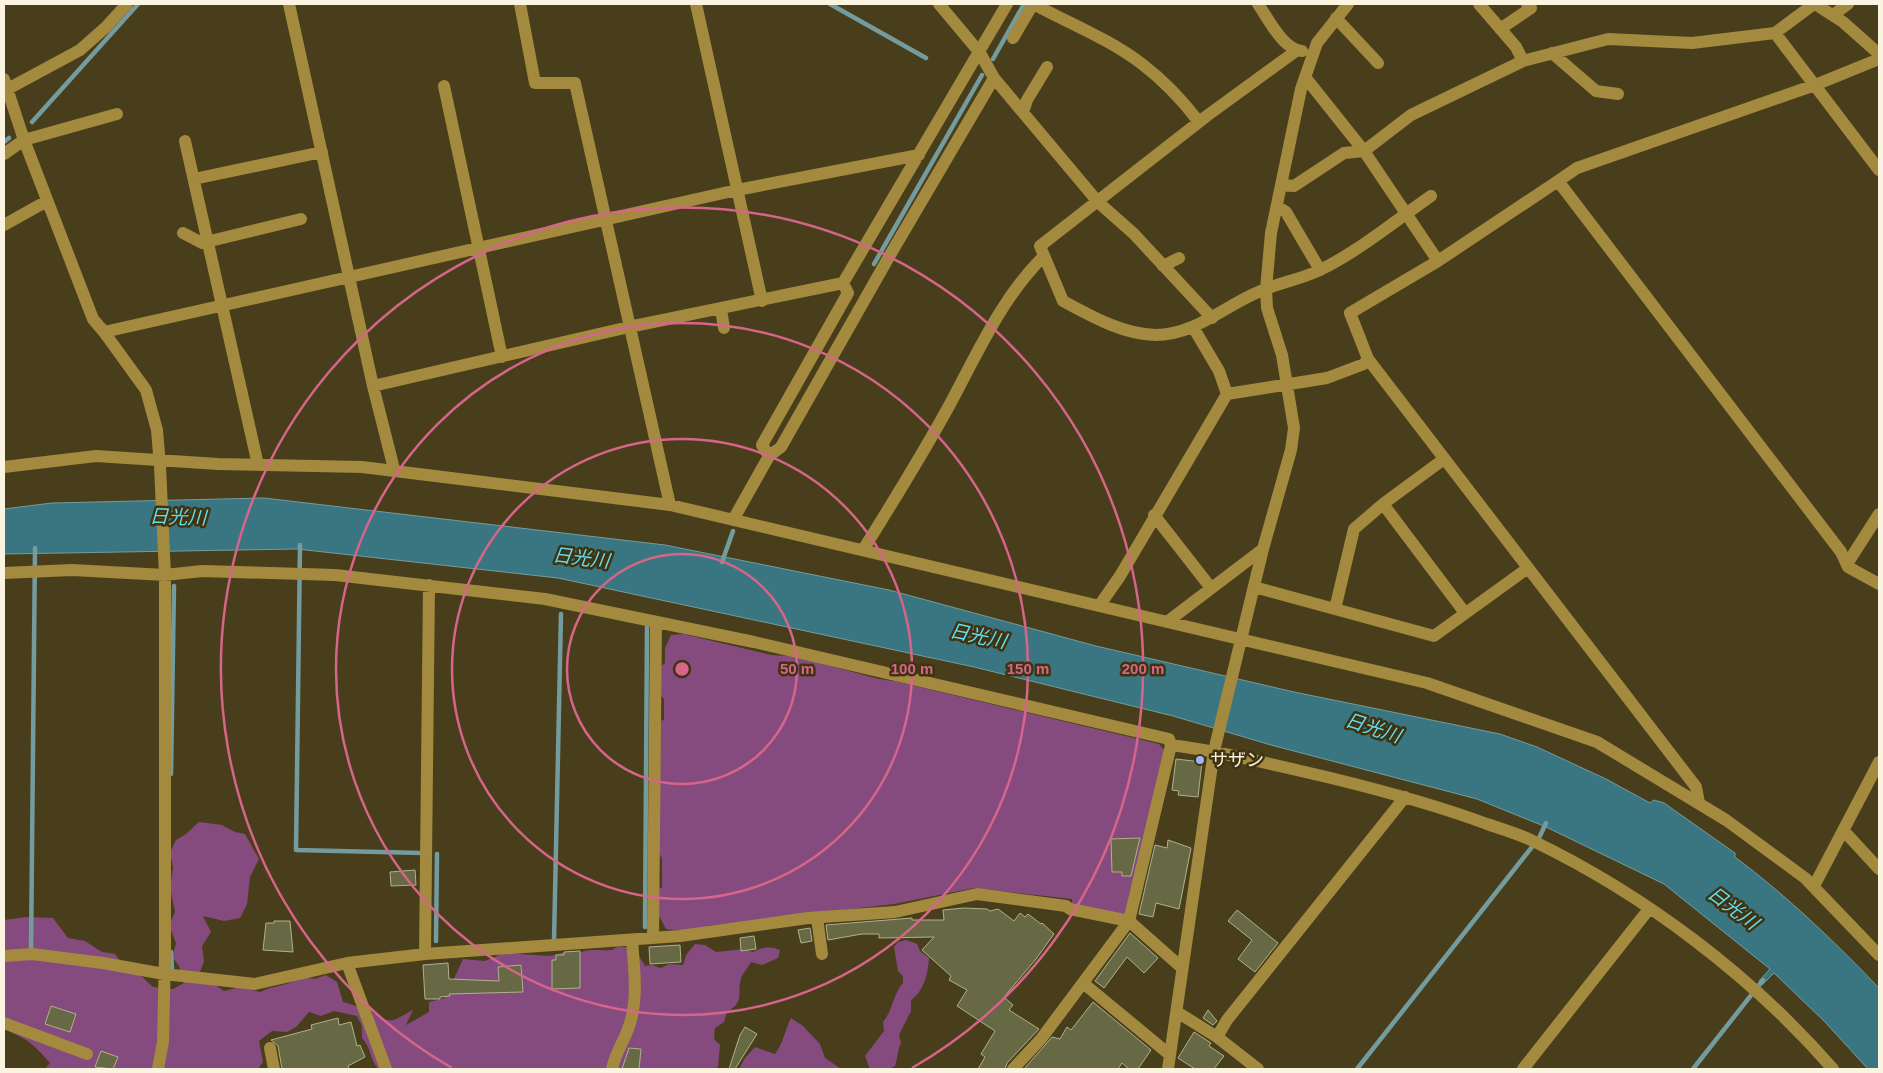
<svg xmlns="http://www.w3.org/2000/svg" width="1883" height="1073" font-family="Helvetica,'Noto Sans JP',sans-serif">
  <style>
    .green { fill: #854b7e }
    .water { fill: #3a7681; stroke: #749c9e }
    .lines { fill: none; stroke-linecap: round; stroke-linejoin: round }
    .stream { stroke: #749c9e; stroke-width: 4.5 }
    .building { fill: #676945; stroke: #afb28b }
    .minor { stroke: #a38a3f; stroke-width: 12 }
    .ring { fill: none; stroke: #d6658a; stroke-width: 2.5 }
    .poi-dot { fill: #9eb4fd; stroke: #3f3310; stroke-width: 2 }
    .labels { text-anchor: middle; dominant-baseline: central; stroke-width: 5; stroke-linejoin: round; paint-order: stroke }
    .poi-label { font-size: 18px; fill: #fbf4e1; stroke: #3f3310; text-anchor: start }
    .water-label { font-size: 19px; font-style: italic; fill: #60def5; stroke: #3f3310 }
    .centre { fill: #d6658a; stroke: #3f3310; stroke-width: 2.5 }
    .ring-label { font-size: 15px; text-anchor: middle; font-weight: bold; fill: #d6658a; stroke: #3f3310; stroke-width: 5; stroke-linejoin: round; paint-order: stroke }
  </style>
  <rect width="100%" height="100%" fill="#493e1b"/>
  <path class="green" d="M683,634L771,655L789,656L827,665L879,679L894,681L1159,744L1164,750L1126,916L1072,905V899L974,888L894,904L706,926L705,928L682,931L666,929L658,914L657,887L662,888V858L656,849C660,835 659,824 659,810C660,779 658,752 659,721L664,720V699L661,695L659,668L665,663V648L671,635Z
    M199,822L222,825L235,832L245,834L259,859L250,877L247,904L240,918L224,921L203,916L211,932L202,946L204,962L199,974L224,991L241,987L260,992C277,984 285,988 301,976L315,979L326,975L337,982L343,1002C352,1005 362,1007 370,1011C393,1025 390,1022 413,1010L406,1025L429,1012V1002L445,998L463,959L485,961L504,953L550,956L569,951L579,953C590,948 599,951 610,950C618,949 610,949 618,947C628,944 641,957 645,966L652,965L661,968L669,964L683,965L686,955L695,944L705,945L716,952L743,949L753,952C762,947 771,946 780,950L778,958L762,965L751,962C748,967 744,972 742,976C735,993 747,1000 727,1012L724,1022L715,1028L714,1039L720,1045L718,1067L714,1069H378C369,1058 372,1049 362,1038V1026L357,1016L334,1011L321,1016L309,1012L296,1027L287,1032L272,1031L259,1041L263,1062L258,1069H45L50,1063C32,1042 28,1040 4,1029V920L26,917L53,918L68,938L85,941L102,952L115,954L126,969L140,975L153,987L173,989L184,983L179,966L172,957L176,943L169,925L175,912L170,888L173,867L170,852L176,840L186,834Z
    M906,940L917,944L920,951L929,958C928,974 924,991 911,1000V1011L899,1035L901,1043C897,1051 898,1058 895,1066L889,1069H870L865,1056L884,1031L883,1022C893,1010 893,994 903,983V976L898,971L894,947L898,942Z
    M791,1018L803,1026L820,1044L825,1058L841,1069H739L745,1058L755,1047L775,1054C783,1044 785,1030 791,1018Z"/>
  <path class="water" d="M264,498L665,545L889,590L1096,646L1294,692L1500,734L1537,747L1606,779L1650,803L1654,800L1664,803L1735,853V857C1787,896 1834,941 1879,988V1069H1868L1825,1022L1774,973L1762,985L1759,981L1770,969L1664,884L1546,827L1477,799L1271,745L1173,716L974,667L558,578L297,549L4,554V509L52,503Z"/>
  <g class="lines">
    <path class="stream" d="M830,4L926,58
      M993,59L1024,4
      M32,122L138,4
      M4,142L9,138
      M874,264L982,75
      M300,545L296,850L422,853
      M722,562L733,531
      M171,774L174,586
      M645,927L647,627
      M436,941L437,854
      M554,941L561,614
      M31,951L35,548
      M171,952L172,968
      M1357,1069L1539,838L1546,823
      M1693,1069L1763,980"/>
  </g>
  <path class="building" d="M1176,759L1202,762L1198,797L1178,795L1179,791L1172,790Z
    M1140,838L1131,876H1122V872H1112L1111,839Z
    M1168,840L1191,848L1179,909L1156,903L1153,917L1139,914L1155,845L1167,848Z
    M415,870L416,885L391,886L390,872Z
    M964,908L987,909L990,911L998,909L1014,921L1020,913L1025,917L1028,914L1041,924L1042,923L1054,934L1036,959L1004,997L1013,1005L1009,1010L1039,1029L1007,1063L1005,1069H978L985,1057L981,1054L995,1031L957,1006L967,990L949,980L951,976L922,950L934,937L879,938V934H862L828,940L826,925L912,918V920H944L943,910Z
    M1237,910L1278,943L1255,972L1238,959L1252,940L1228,921Z
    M274,921H290L293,952L263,950L266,923H274Z
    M810,928L812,941L801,943L798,930Z
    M1130,933L1158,958L1144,973L1127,957L1104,988L1095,981Z
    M754,936L756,949L741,951L740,938Z
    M680,945L681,962L650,964L649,947Z
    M580,951V988L552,989V960H556V955H564V952Z
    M448,963L449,979L499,981L498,967L521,965L523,992L449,994L450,996L440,997V999H425L423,965Z
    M1093,1002L1151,1050L1138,1069H1129L1122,1063L1118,1069H1024L1052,1037L1060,1039L1067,1027L1071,1030Z
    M51,1006L76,1014L70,1032L45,1024Z
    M1208,1010L1217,1021L1213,1025L1203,1018Z
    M338,1018L339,1025L351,1022L357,1046L360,1045L365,1057L348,1066L349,1069H282L278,1046L271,1040L312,1029L311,1025Z
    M745,1027L757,1034L735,1069H729L740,1035Z
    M1194,1032L1211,1043L1209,1046L1224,1056L1214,1069H1195L1178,1058Z
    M629,1048L641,1049L639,1069H622Z
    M101,1051L118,1057L113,1069L95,1067Z"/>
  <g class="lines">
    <path class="minor" d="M289,4L373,386L394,469
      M520,4L535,83H575L670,505
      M696,4L762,301
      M939,4L980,53L994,78L1098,202L1134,234L1212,318
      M1033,4C1069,23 1109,39 1142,64C1163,80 1183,101 1199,122
      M1258,4C1268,18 1283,50 1302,51
      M1479,4L1516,47L1523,61
      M1815,4L1843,22L1879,54
      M1833,15L1848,4
      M1336,18L1378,63
      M1500,29L1531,8L1527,4
      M1775,33L1879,170
      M1013,38L1033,4
      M1296,51L1208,115L1040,246L1063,301C1091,316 1122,334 1155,335C1194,335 1222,308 1256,293C1276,283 1300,280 1320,270C1359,251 1395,221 1431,196
      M1552,53L1596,91L1618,94
      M1879,59L1815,85L1577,168L1558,181L1841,552L1848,567L1879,584
      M1305,77L1364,151
      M4,79L24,140L93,319L104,332L737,190L919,155
      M444,86L502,357
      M4,91L80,50L106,27L127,4
      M1023,112L1027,100L1047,67
      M185,141L258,465
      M4,154L24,140L117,114
      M194,179L322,152
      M1282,185L1294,186L1344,153L1364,151
      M1277,206L1286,212L1320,270
      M4,225L47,201
      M183,233L202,243L301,219
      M1438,261L1364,151L1411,115L1523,61L1608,39L1692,43L1775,33L1814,4
      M1163,266L1179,258
      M721,309L724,328
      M1193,327L1219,371L1227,394
      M104,332L146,390L157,430L160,466L165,575V954L163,1042L158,1069
      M1368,359L1696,787L1699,803
      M373,386L629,327L843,283L1007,4
      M769,456L762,445L848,293L843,283
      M4,467L96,456L218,464L362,467L670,505L1427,683L1597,742L1726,820L1805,878L1879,955
      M1383,504L1465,613
      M1154,515L1211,588
      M733,520L769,456L781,447L890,255L994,78
      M863,550C893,502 922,455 949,406C977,354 1002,297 1044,256
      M1847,564L1879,514
      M4,573L72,570L165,575L202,571L335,575L545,599L754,642L1169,739L1171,745C1225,752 1278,766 1331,778C1384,791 1436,805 1487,824C1502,829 1519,834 1533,841C1645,895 1752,976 1833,1069
      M1254,587L1434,636L1528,568
      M1099,606L1120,576L1227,394L1327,378L1364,364L1368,359L1350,313L1438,261L1558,181
      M1335,609L1354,529L1383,504L1444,459
      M1167,622L1263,549
      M1844,831L1879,869
      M1814,886L1879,762
      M817,918L822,954
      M653,938L656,622
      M425,954L429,585
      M4,956L32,954L103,963L164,974L255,984L347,963L425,954L680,936L808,918L895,912L977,894L1066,906L1070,909L1129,921L1181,967
      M347,963L386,1069
      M1083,983L1170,1055
      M1177,1012L1217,1037L1258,1069
      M4,1023L87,1054
      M1217,1037L1227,1020L1405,797
      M270,1048L274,1069
      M612,1069C615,1054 623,1043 628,1029C639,1001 634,969 632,940
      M1013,1069L1041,1039L1129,921L1171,745
      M1168,1069L1214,751L1263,549L1291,450L1294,428L1282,355L1267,308L1266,289L1271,233L1301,89L1317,43L1348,4
      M1523,1069L1649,909"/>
  </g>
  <g class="ring">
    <circle cx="682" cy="669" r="115"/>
    <circle cx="682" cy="669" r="230"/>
    <circle cx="682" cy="669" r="346"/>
    <path d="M452 1068A461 461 0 1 1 912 1068"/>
  </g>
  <circle class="poi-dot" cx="1200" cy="760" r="5"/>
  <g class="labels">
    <g class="poi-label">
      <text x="1210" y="760">サザン</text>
    </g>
    <g class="water-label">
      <text transform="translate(178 517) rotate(2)">日光川</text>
      <text transform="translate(581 558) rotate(7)">日光川</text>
      <text transform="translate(978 636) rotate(12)">日光川</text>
      <text transform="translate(1373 728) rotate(18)">日光川</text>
      <text transform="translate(1733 908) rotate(37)">日光川</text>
    </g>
  </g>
  <circle cx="682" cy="669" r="8" class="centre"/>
  <g class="ring-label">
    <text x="797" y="674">50 m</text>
    <text x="912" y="674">100 m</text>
    <text x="1028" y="674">150 m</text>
    <text x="1143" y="674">200 m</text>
  </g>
  <rect width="1883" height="1073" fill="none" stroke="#fbf4e1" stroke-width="10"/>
</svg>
